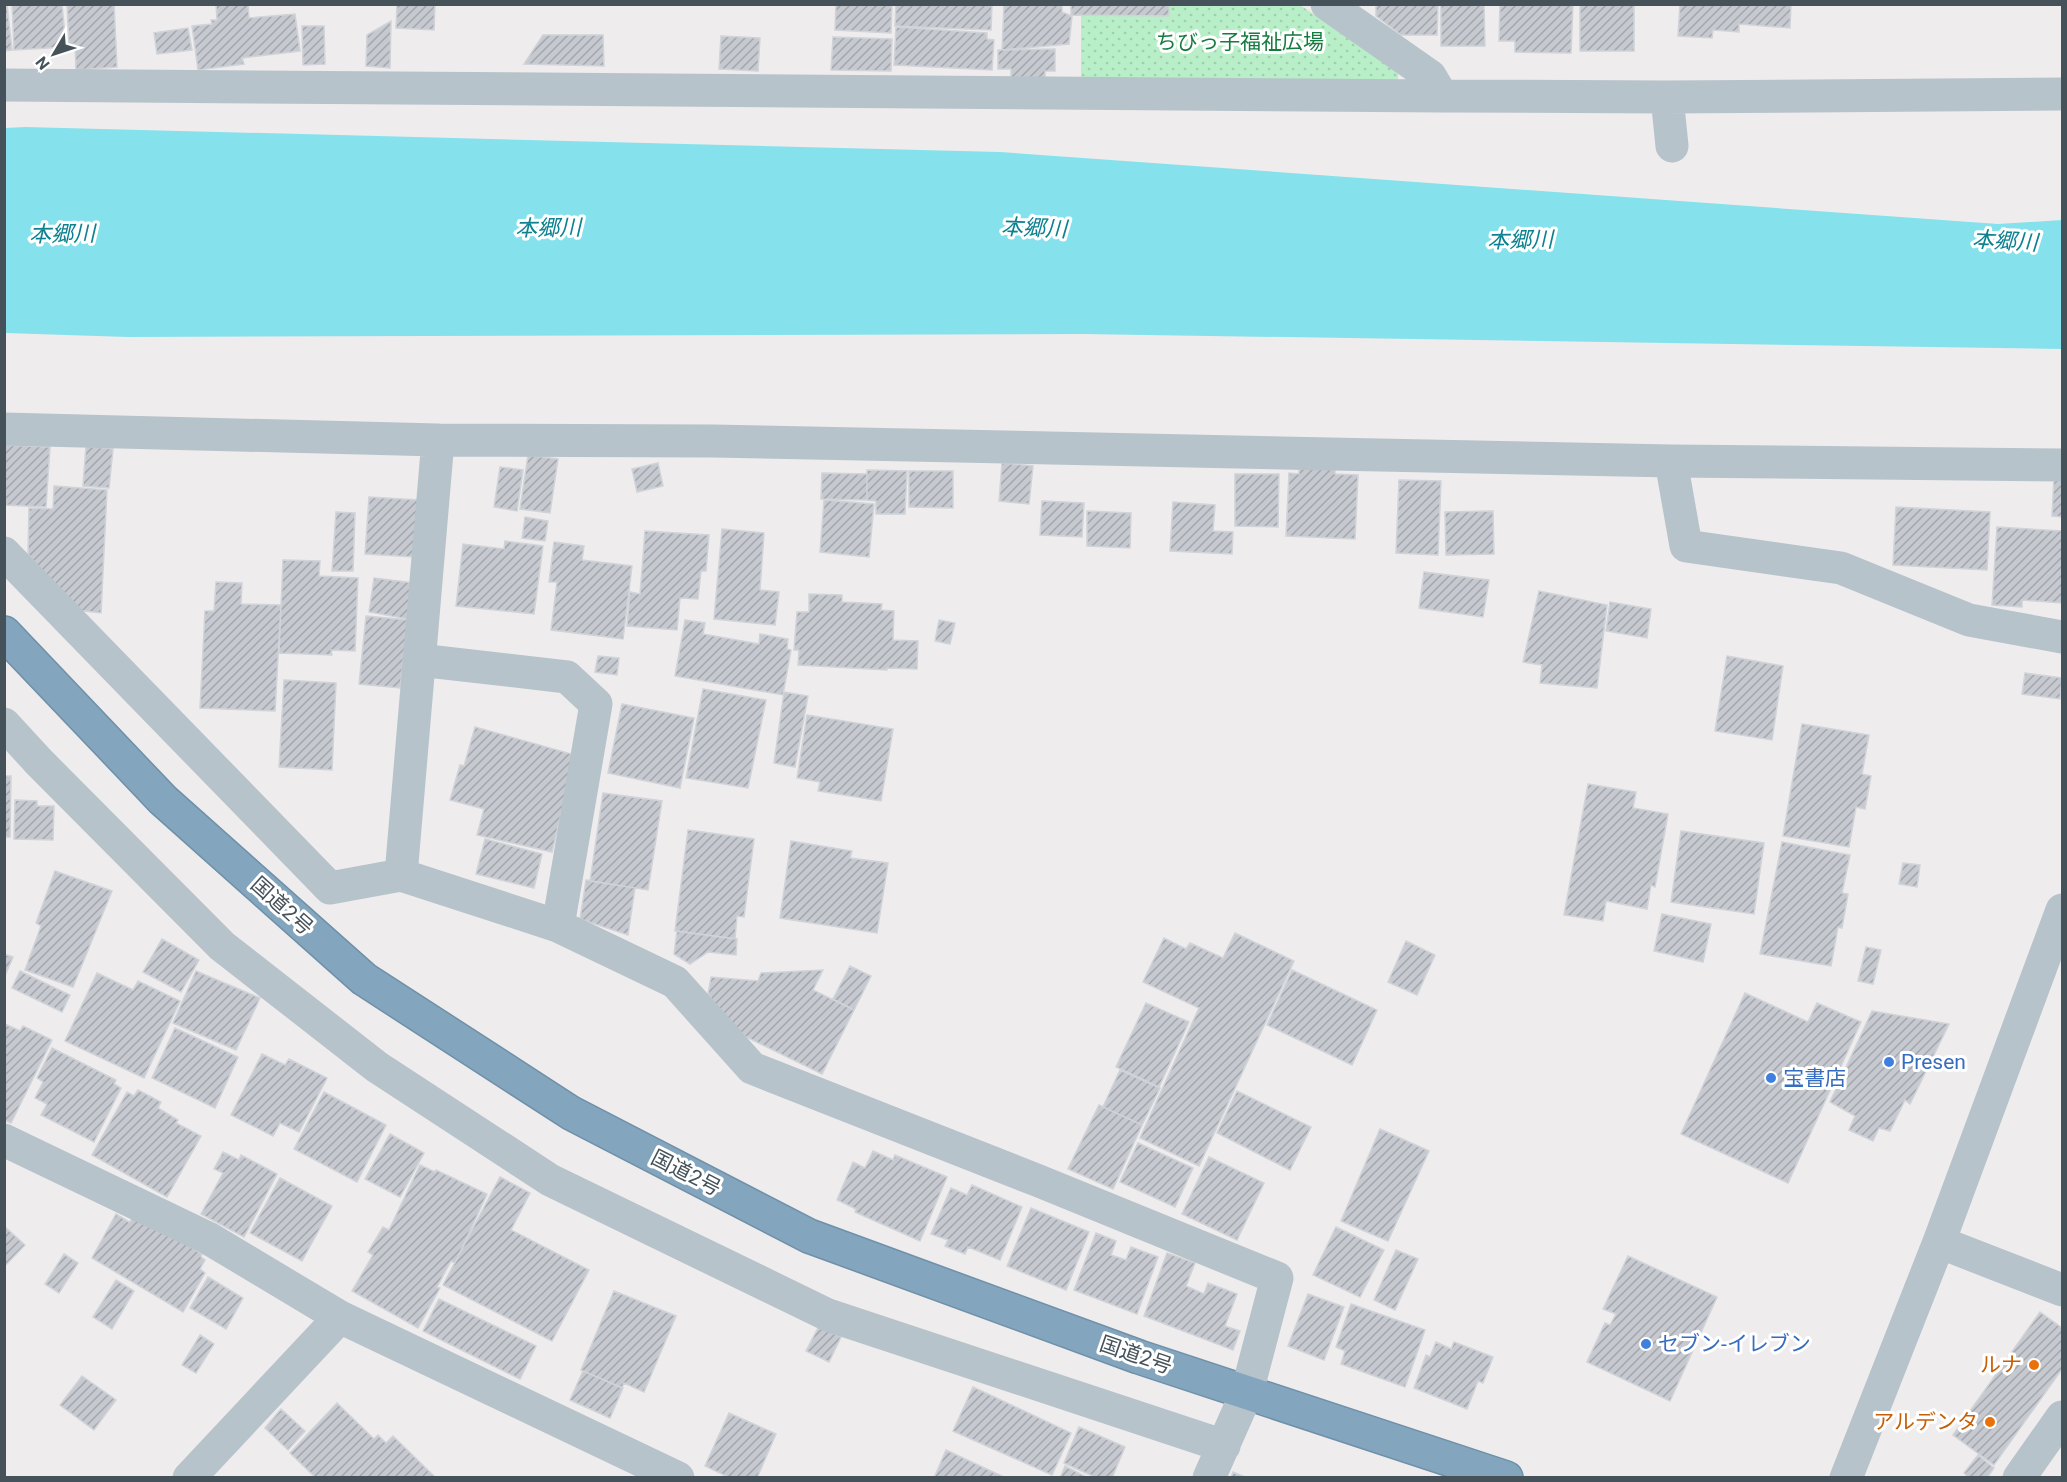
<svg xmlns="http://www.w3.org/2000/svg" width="2067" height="1482" font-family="Roboto,'Noto Sans JP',sans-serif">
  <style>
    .grass { fill: url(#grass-dots) }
    .water { fill: #85e1ec }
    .building { fill: url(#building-hatch); stroke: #d0d3d8; stroke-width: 1.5 }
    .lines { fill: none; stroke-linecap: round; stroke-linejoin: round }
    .highway-casing { stroke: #6e90a8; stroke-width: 36 }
    .minor { stroke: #b7c3ca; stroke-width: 33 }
    .highway { stroke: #83a5bd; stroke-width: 33 }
    .shop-dot { fill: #3f7fe0; stroke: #fff; stroke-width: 2 }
    .food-dot { fill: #e8710a; stroke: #fff; stroke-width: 2 }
    .labels { text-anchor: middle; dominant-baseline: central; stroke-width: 6; stroke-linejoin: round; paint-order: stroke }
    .park-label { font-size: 21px; fill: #157b3e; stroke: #fff }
    .street-label { font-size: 21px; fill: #45525a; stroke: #fff }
    .shop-label { font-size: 21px; fill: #366cbe; stroke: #fff; text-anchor: start }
    .food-label { font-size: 21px; fill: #c56008; stroke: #fff; text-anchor: end }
    .water-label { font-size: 22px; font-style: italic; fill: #0c8290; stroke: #fff }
  </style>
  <defs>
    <pattern id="grass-dots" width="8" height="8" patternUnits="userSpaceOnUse" patternTransform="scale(1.5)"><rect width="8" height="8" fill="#b9efc8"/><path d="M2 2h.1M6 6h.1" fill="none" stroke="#a0cfae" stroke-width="1.8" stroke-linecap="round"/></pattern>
    <pattern id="building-hatch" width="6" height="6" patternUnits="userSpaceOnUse" patternTransform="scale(1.5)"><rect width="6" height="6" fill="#c6cad0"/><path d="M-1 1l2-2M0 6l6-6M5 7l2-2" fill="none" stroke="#a3a7ac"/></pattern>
  </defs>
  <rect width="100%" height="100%" fill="#efeced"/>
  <path class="grass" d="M1298,4L1398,68V80L1081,79V5Z"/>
  <path class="water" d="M25,127L1000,152L1998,224L2062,220V349L1083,334L128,337L5,333V128Z"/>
  <path class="building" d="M4,4H7L12,50L4,51Z
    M12,4H62L66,47L14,50Z
    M67,4H114L117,67L76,70L75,44L69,45Z
    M216,4H248L249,18L295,14L300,51L242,58L244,64L198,70L192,26L212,24L211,20H217Z
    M397,4H435L434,30L396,28Z
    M836,4H892L891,33L835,30Z
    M896,4H992L991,30L895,26Z
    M1004,4H1062V12L1072,16L1069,44L1002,50Z
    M1071,4H1169V16L1071,15Z
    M1376,4H1438L1437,35H1401L1376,16Z
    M1441,4H1484L1485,46H1441Z
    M1500,4H1573L1571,53L1515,52V41H1499Z
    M1580,4H1634V51H1580Z
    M1680,4H1791L1790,28L1739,24V32L1713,30L1712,38L1678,36Z
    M391,21L390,68L366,66L367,35Z
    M302,26H324L325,64L303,65Z
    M896,27L987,33V39L994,40L992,70L894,65Z
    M188,28L192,50L157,54L154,33Z
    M543,35H603L604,66L524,64Z
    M721,36L760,38L758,71L719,69Z
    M833,37L892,39L891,71L831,70Z
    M1055,49V71H1045V78H1011V69H998V50Z
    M4,445L50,447L46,507L4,505Z
    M86,446L113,449L109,488L83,486Z
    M528,455L558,459L550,513L520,509Z
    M658,463L663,486L637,492L632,469Z
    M1002,463L1033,466L1029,504L999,501Z
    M1299,466L1335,468V474L1358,475L1355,539L1286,536L1289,473L1299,474Z
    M500,467L523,470L517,511L494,507Z
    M867,470L907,471L905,514H876V501L867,500Z
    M909,471H953V508L909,507Z
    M822,473L867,474V500L821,499Z
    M1235,474H1279L1278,527L1235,526Z
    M2054,476L2062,477V517L2052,516Z
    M1399,480L1441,481L1438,555L1396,553Z
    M54,486L107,490L101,613L76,610L55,588L28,554L29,508L53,509Z
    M369,497L419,500L415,557L365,554Z
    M824,500L874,504L869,557L820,552Z
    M1042,501L1084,503L1082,537L1040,535Z
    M1173,502L1215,505L1213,531L1233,532L1232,554L1170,551Z
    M1896,507L1990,512L1987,570L1893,565Z
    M1087,511L1131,513L1130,548L1087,546Z
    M1493,511L1494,554L1446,555L1445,512Z
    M336,512L355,513L353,571H332Z
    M525,517L548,521L545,541L522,538Z
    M1997,527L2062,531V603L2022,600V607L1992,605Z
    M722,529L764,533L760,590L779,592L775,625L714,619Z
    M645,531L709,535L706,571H701L698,599L680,598L677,630L627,626L630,592L640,594Z
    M505,541L543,546L534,614L456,606L463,544L504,549Z
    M554,542L584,546L582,560L632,566L623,639L551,630L557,582H549Z
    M283,560L320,561L319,576L358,578L355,651L331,650L332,655L279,653Z
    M1424,572L1489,580L1483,617L1419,608Z
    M374,578L414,583L408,619L369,612Z
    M216,582L242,583L241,604L281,605L275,711L200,708L205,611H214Z
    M1539,591L1607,605L1597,688L1540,683L1542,665L1523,662Z
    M809,594L842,595V602L882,604L881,610L894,611L893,640L918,641L917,669L887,668V670L798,665L799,650H794L797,612H809Z
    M1610,602L1651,609L1647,638L1606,631Z
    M366,616L408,620L400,688L359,684Z
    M685,620L705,623L703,634L759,644L760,634L788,639L787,649L791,650L783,695L675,676Z
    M939,620L955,623L950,644L935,641Z
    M598,656L619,658L617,675L595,672Z
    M1727,656L1783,666L1772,740L1715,731Z
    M2025,673L2062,678L2060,699L2022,694Z
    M284,680L336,683L332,770L279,767Z
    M703,689L766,700L748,788L686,778Z
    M784,692L808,696L795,767L774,763Z
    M622,704L694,718L680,788L608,773Z
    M807,715L893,729L881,801L818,791L820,782L797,778Z
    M1802,724L1869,735L1862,774L1871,776L1865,809L1856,807L1849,847L1783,836Z
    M475,727L575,755L552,852L477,835L484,809L450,800L460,765L464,766Z
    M4,776H11L10,837H4Z
    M1588,784L1636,792L1633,808L1668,814L1655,887L1651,885L1647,909L1606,901L1603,921L1564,915Z
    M603,793L662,801L648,890L590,881Z
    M15,800L37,801V806H54L53,840L14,839Z
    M688,830L754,839L744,917L737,916L735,939L675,931Z
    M1681,831L1764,843L1754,914L1671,902Z
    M485,839L542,854L534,888L476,874Z
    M791,841L852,851L850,858L888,863L877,933L780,918Z
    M1782,842L1850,855L1842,893L1848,894L1842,928L1838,927L1831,966L1760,954Z
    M1903,863L1920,865L1917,887L1899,884Z
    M55,871L112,891L73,987L25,970L41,926L36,923Z
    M586,880L635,888L628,935L580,919Z
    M1662,914L1711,924L1703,962L1654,951Z
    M677,931L737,939L736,955L708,952L690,964L674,954Z
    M1235,933L1294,961L1199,1166L1140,1138L1199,1008L1143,982L1164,938L1186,949L1190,943L1223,958Z
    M162,939L199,960L181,992L143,972Z
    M1406,941L1435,955L1417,995L1388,982Z
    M1866,947L1881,950L1873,984L1858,981Z
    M4,954L13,957L4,978Z
    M850,966L871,976L854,1010L833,999Z
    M823,970L813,990L854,1010L822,1074L734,1031L708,994L711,977L758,981L761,973Z
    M1292,970L1377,1010L1352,1065L1267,1025Z
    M20,971L70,995L62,1012L12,988Z
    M196,971L260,998L236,1050L173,1023Z
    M97,973L133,990L138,981L180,1001L144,1078L65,1041Z
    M1745,993L1808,1022L1817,1003L1861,1022L1788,1183L1681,1134Z
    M1146,1003L1189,1022L1159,1087L1116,1067Z
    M1872,1011L1949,1024L1910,1104L1905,1100L1890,1131L1879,1128L1873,1141L1849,1130L1855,1116L1830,1102Z
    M5,1024L20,1031L23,1026L52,1040L11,1123L4,1120Z
    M175,1028L238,1057L215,1108L152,1078Z
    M52,1048L116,1080L114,1084L121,1088L94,1142L41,1115L47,1104L35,1098L43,1082L37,1078Z
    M262,1054L285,1065L289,1059L327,1078L299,1132L280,1123L273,1136L231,1115Z
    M1120,1070L1160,1088L1142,1125L1103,1107Z
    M138,1090L161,1102L158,1108L178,1120L176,1123L201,1136L167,1197L92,1155L127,1092L134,1096Z
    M1237,1091L1311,1127L1290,1170L1217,1133Z
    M324,1092L386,1125L357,1182L294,1149Z
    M1099,1105L1142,1125L1113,1189L1068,1169Z
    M1380,1129L1429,1151L1388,1241L1341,1221Z
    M390,1134L424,1153L400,1197L365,1179Z
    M1138,1143L1193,1168L1175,1207L1120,1182Z
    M873,1151L893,1160L895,1155L947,1177L920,1241L855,1212L856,1209L837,1200L853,1162L865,1168Z
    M223,1152L239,1160L241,1155L277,1174L244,1237L201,1214L223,1173L214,1169Z
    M1209,1157L1264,1183L1237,1240L1182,1214Z
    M420,1165L435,1172L436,1170L487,1194L455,1263L451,1261L437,1287L440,1288L418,1328L352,1291L373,1255L368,1252L383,1227L389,1230Z
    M500,1177L530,1193L511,1230L589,1270L552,1341L443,1285Z
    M280,1178L332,1206L302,1261L250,1233Z
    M972,1185L1022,1207L1000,1260L968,1247L965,1254L945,1246L948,1240L931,1234L951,1188L967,1195Z
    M1031,1208L1089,1232L1066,1290L1007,1266Z
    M116,1214L129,1222L138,1214L202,1254L201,1257L205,1260L200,1269L205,1273L183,1312L92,1258Z
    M4,1226L25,1245L4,1267Z
    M1336,1227L1384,1250L1360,1297L1313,1275Z
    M1096,1233L1116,1241L1111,1255L1126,1260L1131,1247L1158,1257L1137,1314L1074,1290Z
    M1396,1250L1418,1259L1395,1310L1374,1300Z
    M1167,1253L1195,1263L1186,1286L1204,1294L1208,1283L1237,1294L1225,1326L1240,1331L1233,1350L1144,1316Z
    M64,1254L78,1263L59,1293L45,1284Z
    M1628,1256L1717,1297L1670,1401L1587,1362L1605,1323L1610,1325L1616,1314L1603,1309Z
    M208,1277L243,1298L226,1329L190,1308Z
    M116,1280L134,1291L112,1329L93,1317Z
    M614,1291L676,1316L644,1392L624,1383L622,1388L581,1370Z
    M1308,1294L1344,1307L1324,1360L1288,1346Z
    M439,1299L536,1346L520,1379L423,1331Z
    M1351,1304L1425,1330L1405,1387L1341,1364L1345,1351L1336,1347Z
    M2040,1312L2062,1328V1369L1994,1465L1953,1435Z
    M819,1326L841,1337L829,1362L806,1351Z
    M200,1335L214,1344L196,1373L182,1365Z
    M1436,1342L1451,1349L1454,1342L1493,1357L1483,1383L1478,1381L1467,1409L1414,1388L1426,1355L1430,1357Z
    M583,1371L623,1388L610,1418L570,1400Z
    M82,1376L116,1400L94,1430L60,1405Z
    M973,1387L1071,1433L1052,1475L953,1431Z
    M337,1403L374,1439L378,1435L386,1443L393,1436L436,1478H316L290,1453Z
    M281,1409L305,1431L288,1450L265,1428Z
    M729,1413L776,1434L757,1478H730L705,1466Z
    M1079,1427L1125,1447L1112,1478H1097L1064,1463Z
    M946,1450L1006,1478H934Z
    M1978,1455L1994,1468L1987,1478H1969L1964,1473Z
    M1065,1466L1088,1478H1060Z
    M1233,1472L1247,1478H1231Z"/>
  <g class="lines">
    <g class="highway-casing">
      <path id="highway" d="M4,633L163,800L364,979L571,1113L809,1236L1139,1357L1506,1478"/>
    </g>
    <path class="minor" d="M1327,4L1430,76L1442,96
      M4,85L1442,96L1667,97L2062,94
      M1667,97L1672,146
      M4,429L438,440L713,441L1671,461L2062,465
      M1671,461L1686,546L1841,568L1969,620L2062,637
      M4,553L330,888L401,875L558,926L675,982L752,1068L1039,1181L1277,1278L1247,1392L1209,1478
      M419,660L567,677L596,704L558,926
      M4,724L39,762L222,946L377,1067L550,1180L828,1315L1224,1446
      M401,875L438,440
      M4,1140L208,1238L340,1317L678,1478
      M1939,1242L2062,1290
      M189,1478L340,1317
      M1846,1478L1939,1242L2062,910
      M2019,1478L2062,1417"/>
    <use href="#highway" class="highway"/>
  </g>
  <g class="shop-dot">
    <circle cx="1889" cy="1062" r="6"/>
    <circle cx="1771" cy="1078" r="6"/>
    <circle cx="1646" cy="1344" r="6"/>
  </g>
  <g class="food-dot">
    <circle cx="2034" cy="1365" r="6"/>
    <circle cx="1990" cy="1422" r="6"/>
  </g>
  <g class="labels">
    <g class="park-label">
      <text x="1240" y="42">ちびっ子福祉広場</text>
    </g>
    <g class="street-label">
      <text transform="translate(282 906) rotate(42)">国道2号</text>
      <text transform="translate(686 1173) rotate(27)">国道2号</text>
      <text transform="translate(1136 1355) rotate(19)">国道2号</text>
    </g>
    <g class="shop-label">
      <text x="1901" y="1062">Presen</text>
      <text x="1783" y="1078">宝書店</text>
      <text x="1658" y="1344">セブン-イレブン</text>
    </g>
    <g class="food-label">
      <text x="2022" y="1365">ルナ</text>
      <text x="1978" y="1422">アルデンタ</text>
    </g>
    <g class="water-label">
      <text transform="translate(548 228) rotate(-1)">本郷川</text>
      <text transform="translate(1034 228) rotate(2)">本郷川</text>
      <text transform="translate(62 234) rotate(-1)">本郷川</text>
      <text transform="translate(1520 240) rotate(-1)">本郷川</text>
      <text transform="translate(2005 241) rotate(3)">本郷川</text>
    </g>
  </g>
  <rect width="2067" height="1482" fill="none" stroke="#45525a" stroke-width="12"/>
  <g transform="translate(54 54) rotate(231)" stroke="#ffffff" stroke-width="4.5" paint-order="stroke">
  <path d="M0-4.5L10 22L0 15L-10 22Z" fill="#45525a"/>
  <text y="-9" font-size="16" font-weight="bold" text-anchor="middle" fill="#45525a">N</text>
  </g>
</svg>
